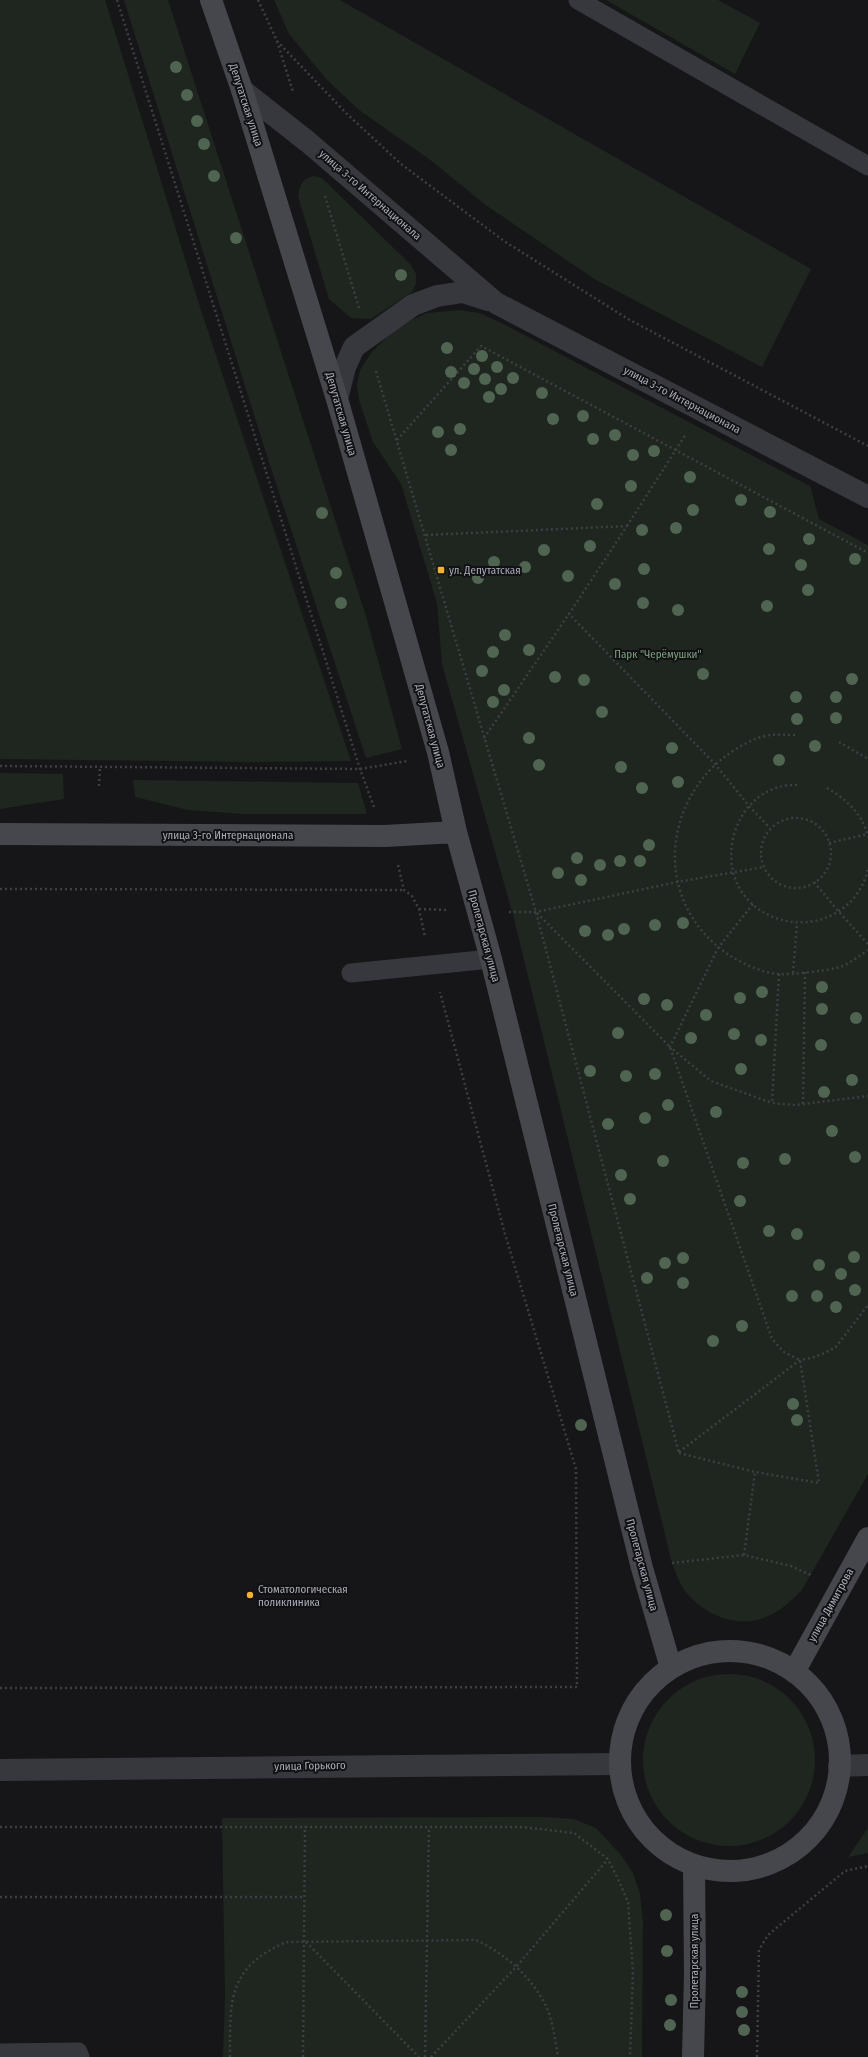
<svg xmlns="http://www.w3.org/2000/svg" width="868" height="2057" font-family="'Fira Sans Condensed',sans-serif">
  <style>
    .green { fill: #1e261f }
    .lines { fill: none; stroke-linecap: round; stroke-linejoin: round }
    .path { stroke: #3d3f44; stroke-width: 2.5; stroke-dasharray: 2 3; stroke-linecap: butt }
    .service { stroke: #37383d; stroke-width: 19 }
    .minor { stroke: #37383d; stroke-width: 22 }
    .secondary { stroke: #45474d; stroke-width: 22 }
    .tree { fill: #506452 }
    .poi-dot { fill: #f2b134; stroke: #111113; stroke-width: 1.5 }
    .labels { text-anchor: middle; dominant-baseline: central; stroke-width: 4; stroke-linejoin: round; paint-order: stroke }
    .street-label { font-size: 11px; fill: #a8adb8; stroke: #111113 }
    .poi-label { font-size: 11px; fill: #a8adb8; stroke: #111113; text-anchor: start }
    .park-label { font-size: 11px; fill: #7fa381; stroke: #111113 }
  </style>
  <rect width="100%" height="100%" fill="#161618"/>
  <path class="green" d="M0,0H105L199,304L351,761L249,762L0,759Z
    M124,0H168L366,616L402,749L366,758L267,456Z
    M274,0H340L811,269L762,367L596,280L487,206L429,159L359,110L327,80L289,34Z
    M606,0H718L760,23L735,74Z
    M314,176L322,178L411,265L416,274V284L412,292L371,319L351,318L329,299L298,196C300,185 302,178 314,176Z
    M459,310L480,313L507,326L810,486L819,519L868,545V1474L802,1590C791,1601 781,1611 766,1617C736,1630 700,1613 683,1588C678,1580 675,1571 672,1563L513,915L442,664L437,603L401,484L373,442L359,400L357,385L360,370L371,353L387,337L407,322L427,313Z
    M0,773L63,774L64,799L0,809Z
    M133,780L358,783L367,814H242L188,810L135,797Z
    M643 1760a86 86 0 1 1 172 0a86 86 0 1 1-172 0Z
    M544,1817L574,1819L596,1828L621,1855L633,1873L640,1894L643,1922L642,2057H223L225,1995L222,1818Z
    M868,1828V1853L848,1857Z"/>
  <g class="lines">
    <path class="path" d="M117,0L360,769L374,807
      M258,0L277,41L347,114L401,164L504,241L628,319L868,446
      M277,41L293,92
      M325,196L359,308
      M376,371L536,912L679,1453
      M397,440L481,346L868,553
      M627,526L686,434
      M426,535L627,526L569,614L715,764L749,806L770,828
      M795,735C787,735 779,734 771,735C750,737 721,757 707,773C658,830 665,912 729,955C743,964 762,973 779,974C792,975 823,971 836,968C847,966 859,956 868,950
      M484,738L569,614
      M839,742L868,759
      M0,766L360,769L407,761
      M797,785C791,785 784,785 779,787C743,797 725,838 733,872C744,915 793,933 830,916C850,907 864,889 868,868
      M99,786L100,768
      M827,788C846,799 863,814 868,837
      M761 853a35 35 0 1 1 70 0a35 35 0 1 1-70 0Z
      M829,843L868,834
      M398,865L404,890L412,896L419,909L425,937
      M814,882L839,912L868,944
      M0,889L404,890
      M753,904L718,948L670,1047L711,1081L772,1103
      M419,909L448,910
      M509,912H536L677,882L764,867
      M537,913L670,1047L772,1339L784,1352L800,1360
      M793,973L797,924
      M779,974L772,1103L795,1105L868,1096
      M803,1104L805,972
      M679,1452L800,1360L815,1357L835,1348L868,1305
      M679,1453L755,1472L819,1483L800,1360
      M744,1555L755,1472
      M672,1563L744,1555L791,1566L813,1576
      M0,1688L577,1687L576,1469L505,1234L440,992
      M0,1827H522L574,1833L608,1859L618,1879L628,1902L633,1973L630,2057
      M0,1897H305
      M306,1942L419,2057
      M230,2057C230,2001 227,1968 286,1942L476,1940C505,1954 531,1976 546,2006C553,2021 555,2040 558,2057
      M303,2057L305,1826
      M425,2057L429,1827
      M431,2057L517,1966L608,1859
      M757,2057L759,1950L768,1935L845,1871L868,1866"/>
    <path class="service" d="M578,0L868,166
      M351,973L491,959
      M0,2053L78,2052L80,2057"/>
    <path class="minor" d="M242,90L308,142L496,303L868,497
      M337,399L345,367L354,347L413,305L437,296L463,292L488,300
      M839,1766L868,1765
      M0,1770L620,1764"/>
    <path class="secondary" d="M211,0L242,90L337,399L438,752L456,832L491,959L642,1568L671,1668
      M0,834L385,836L456,832
      M620 1761a110 110 0 1 1 220 0a110 110 0 1 1-220 0Z
      M794,1672L868,1538
      M693,2057L695,1974L694,1865"/>
  </g>
  <g class="tree">
    <circle cx="176" cy="67" r="6"/>
    <circle cx="187" cy="95" r="6"/>
    <circle cx="197" cy="121" r="6"/>
    <circle cx="204" cy="144" r="6"/>
    <circle cx="214" cy="176" r="6"/>
    <circle cx="236" cy="238" r="6"/>
    <circle cx="401" cy="275" r="6"/>
    <circle cx="447" cy="348" r="6"/>
    <circle cx="482" cy="356" r="6"/>
    <circle cx="497" cy="367" r="6"/>
    <circle cx="474" cy="369" r="6"/>
    <circle cx="451" cy="372" r="6"/>
    <circle cx="513" cy="378" r="6"/>
    <circle cx="485" cy="379" r="6"/>
    <circle cx="464" cy="383" r="6"/>
    <circle cx="501" cy="389" r="6"/>
    <circle cx="542" cy="393" r="6"/>
    <circle cx="489" cy="397" r="6"/>
    <circle cx="583" cy="416" r="6"/>
    <circle cx="553" cy="419" r="6"/>
    <circle cx="460" cy="429" r="6"/>
    <circle cx="438" cy="432" r="6"/>
    <circle cx="615" cy="435" r="6"/>
    <circle cx="593" cy="439" r="6"/>
    <circle cx="451" cy="450" r="6"/>
    <circle cx="654" cy="451" r="6"/>
    <circle cx="633" cy="455" r="6"/>
    <circle cx="690" cy="477" r="6"/>
    <circle cx="631" cy="486" r="6"/>
    <circle cx="741" cy="500" r="6"/>
    <circle cx="597" cy="504" r="6"/>
    <circle cx="693" cy="510" r="6"/>
    <circle cx="770" cy="512" r="6"/>
    <circle cx="322" cy="513" r="6"/>
    <circle cx="676" cy="528" r="6"/>
    <circle cx="642" cy="530" r="6"/>
    <circle cx="809" cy="539" r="6"/>
    <circle cx="590" cy="546" r="6"/>
    <circle cx="769" cy="549" r="6"/>
    <circle cx="544" cy="550" r="6"/>
    <circle cx="855" cy="559" r="6"/>
    <circle cx="494" cy="562" r="6"/>
    <circle cx="801" cy="565" r="6"/>
    <circle cx="525" cy="567" r="6"/>
    <circle cx="644" cy="569" r="6"/>
    <circle cx="336" cy="573" r="6"/>
    <circle cx="568" cy="576" r="6"/>
    <circle cx="478" cy="578" r="6"/>
    <circle cx="615" cy="584" r="6"/>
    <circle cx="808" cy="590" r="6"/>
    <circle cx="341" cy="603" r="6"/>
    <circle cx="643" cy="603" r="6"/>
    <circle cx="767" cy="606" r="6"/>
    <circle cx="678" cy="610" r="6"/>
    <circle cx="505" cy="635" r="6"/>
    <circle cx="529" cy="650" r="6"/>
    <circle cx="493" cy="652" r="6"/>
    <circle cx="482" cy="671" r="6"/>
    <circle cx="703" cy="674" r="6"/>
    <circle cx="555" cy="677" r="6"/>
    <circle cx="852" cy="679" r="6"/>
    <circle cx="584" cy="680" r="6"/>
    <circle cx="504" cy="690" r="6"/>
    <circle cx="796" cy="697" r="6"/>
    <circle cx="836" cy="697" r="6"/>
    <circle cx="493" cy="702" r="6"/>
    <circle cx="602" cy="712" r="6"/>
    <circle cx="836" cy="718" r="6"/>
    <circle cx="797" cy="719" r="6"/>
    <circle cx="529" cy="738" r="6"/>
    <circle cx="815" cy="746" r="6"/>
    <circle cx="672" cy="748" r="6"/>
    <circle cx="779" cy="760" r="6"/>
    <circle cx="539" cy="765" r="6"/>
    <circle cx="621" cy="767" r="6"/>
    <circle cx="678" cy="782" r="6"/>
    <circle cx="642" cy="788" r="6"/>
    <circle cx="649" cy="845" r="6"/>
    <circle cx="577" cy="858" r="6"/>
    <circle cx="620" cy="861" r="6"/>
    <circle cx="640" cy="861" r="6"/>
    <circle cx="600" cy="865" r="6"/>
    <circle cx="558" cy="873" r="6"/>
    <circle cx="581" cy="880" r="6"/>
    <circle cx="683" cy="923" r="6"/>
    <circle cx="655" cy="925" r="6"/>
    <circle cx="624" cy="929" r="6"/>
    <circle cx="585" cy="931" r="6"/>
    <circle cx="608" cy="935" r="6"/>
    <circle cx="822" cy="987" r="6"/>
    <circle cx="762" cy="992" r="6"/>
    <circle cx="740" cy="998" r="6"/>
    <circle cx="644" cy="999" r="6"/>
    <circle cx="667" cy="1005" r="6"/>
    <circle cx="822" cy="1009" r="6"/>
    <circle cx="706" cy="1015" r="6"/>
    <circle cx="856" cy="1018" r="6"/>
    <circle cx="618" cy="1033" r="6"/>
    <circle cx="734" cy="1034" r="6"/>
    <circle cx="691" cy="1038" r="6"/>
    <circle cx="761" cy="1040" r="6"/>
    <circle cx="821" cy="1045" r="6"/>
    <circle cx="741" cy="1069" r="6"/>
    <circle cx="590" cy="1071" r="6"/>
    <circle cx="655" cy="1074" r="6"/>
    <circle cx="626" cy="1076" r="6"/>
    <circle cx="852" cy="1080" r="6"/>
    <circle cx="824" cy="1092" r="6"/>
    <circle cx="668" cy="1105" r="6"/>
    <circle cx="716" cy="1112" r="6"/>
    <circle cx="645" cy="1118" r="6"/>
    <circle cx="608" cy="1124" r="6"/>
    <circle cx="832" cy="1131" r="6"/>
    <circle cx="855" cy="1157" r="6"/>
    <circle cx="785" cy="1159" r="6"/>
    <circle cx="663" cy="1161" r="6"/>
    <circle cx="743" cy="1163" r="6"/>
    <circle cx="621" cy="1175" r="6"/>
    <circle cx="630" cy="1199" r="6"/>
    <circle cx="740" cy="1201" r="6"/>
    <circle cx="769" cy="1231" r="6"/>
    <circle cx="797" cy="1234" r="6"/>
    <circle cx="854" cy="1257" r="6"/>
    <circle cx="683" cy="1258" r="6"/>
    <circle cx="665" cy="1263" r="6"/>
    <circle cx="819" cy="1265" r="6"/>
    <circle cx="841" cy="1274" r="6"/>
    <circle cx="647" cy="1278" r="6"/>
    <circle cx="683" cy="1283" r="6"/>
    <circle cx="855" cy="1290" r="6"/>
    <circle cx="792" cy="1296" r="6"/>
    <circle cx="817" cy="1296" r="6"/>
    <circle cx="836" cy="1307" r="6"/>
    <circle cx="742" cy="1326" r="6"/>
    <circle cx="713" cy="1341" r="6"/>
    <circle cx="793" cy="1404" r="6"/>
    <circle cx="797" cy="1420" r="6"/>
    <circle cx="581" cy="1425" r="6"/>
    <circle cx="666" cy="1915" r="6"/>
    <circle cx="667" cy="1951" r="6"/>
    <circle cx="742" cy="1992" r="6"/>
    <circle cx="671" cy="2000" r="6"/>
    <circle cx="742" cy="2012" r="6"/>
    <circle cx="670" cy="2025" r="6"/>
    <circle cx="744" cy="2030" r="6"/>
  </g>
  <g class="poi-dot">
    <rect x="437" y="566" width="8" height="8" rx="2"/>
    <circle cx="250" cy="1595" r="4"/>
  </g>
  <g class="labels">
    <g class="street-label">
      <text transform="translate(246 105) rotate(72)">Депутатская улица</text>
      <text transform="translate(370 195) rotate(41)">улица 3-го Интернационала</text>
      <text transform="translate(682 400) rotate(28)">улица 3-го Интернационала</text>
      <text transform="translate(341 414) rotate(74)">Депутатская улица</text>
      <text transform="translate(430 726) rotate(75)">Депутатская улица</text>
      <text x="228" y="835">улица 3-го Интернационала</text>
      <text transform="translate(484 936) rotate(75)">Пролетарская улица</text>
      <text transform="translate(563 1250) rotate(76)">Пролетарская улица</text>
      <text transform="translate(642 1565) rotate(75)">Пролетарская улица</text>
      <text transform="translate(831 1605) rotate(-61)">улица Димитрова</text>
      <text transform="translate(310 1766) rotate(-1)">улица Горького</text>
      <text transform="translate(694 1961) rotate(-90)">Пролетарская улица</text>
    </g>
    <g class="poi-label">
      <text x="449" y="570">ул. Депутатская</text>
      <text x="258" y="1589">Стоматологическая<tspan x="258" dy="13">поликлиника</tspan></text>
    </g>
    <g class="park-label">
      <text x="658" y="654">Парк "Черёмушки"</text>
    </g>
  </g>
</svg>
